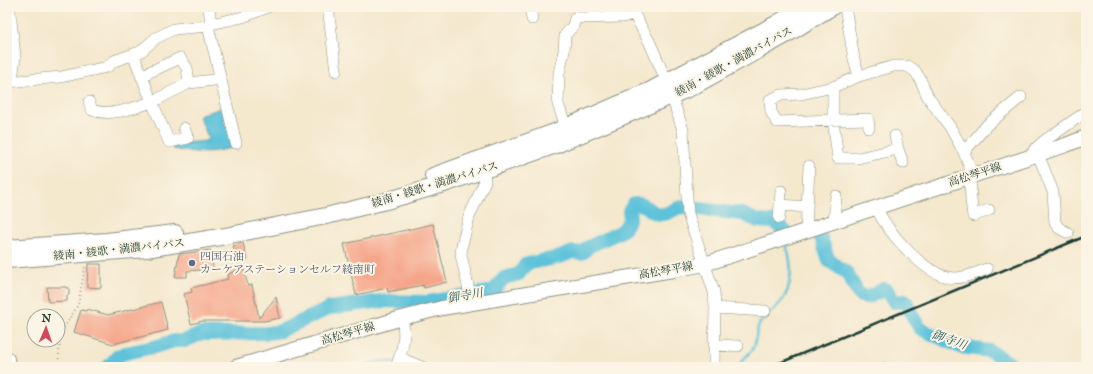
<svg xmlns="http://www.w3.org/2000/svg" width="1093" height="374" font-family="'IM FELL English','Noto Serif JP',serif">
  <style>
    .water { fill: #5dc2da; stroke: #3e8087 }
    .lines { fill: none; stroke-linecap: round; stroke-linejoin: round }
    .stream { stroke: #5dc2da; stroke-width: 2.5 }
    .river { stroke: #5dc2da; stroke-width: 14 }
    .building { fill: #f5a68a }
    .minor-casing { stroke: #8a9280; stroke-width: 12 }
    .major-casing { stroke: #8a9280; stroke-width: 16 }
    .highway-casing { stroke: #8a9280; stroke-width: 18 }
    .path { stroke: #8a9280; stroke-width: 1.5; stroke-dasharray: 1 3; stroke-linecap: butt }
    .minor { stroke: #fff; stroke-width: 11 }
    .major { stroke: #fff; stroke-width: 14 }
    .highway { stroke: #fff; stroke-width: 16 }
    .rail { stroke: #1f3d34; stroke-width: 2.5 }
    .service-dot { fill: #5c6f8a; stroke: #fcf5e5; stroke-width: 1.5 }
    .labels { text-anchor: middle; dominant-baseline: central; stroke-width: 4; stroke-linejoin: round; paint-order: stroke }
    .street-label { font-size: 11px; fill: #1f3d34; stroke: #fcf5e5 }
    .service-label { font-size: 11px; fill: #4e5e75; stroke: #fcf5e5; text-anchor: start }
    .water-label { font-size: 12px; font-style: italic; fill: #2e5e5e; stroke: #fcf5e5 }
  </style>
  <rect width="100%" height="100%" fill="#fcf5e5"/>
  <filter id="ink" filterUnits="userSpaceOnUse"><feTurbulence type="fractalNoise" baseFrequency=".025" numOctaves="2"/><feDisplacementMap in="SourceGraphic" scale="8" xChannelSelector="R" yChannelSelector="G"/><feConvolveMatrix kernelMatrix="1 2 1 2 8 2 1 2 1" color-interpolation-filters="sRGB"/></filter>
  <filter id="wash" filterUnits="userSpaceOnUse"><feTurbulence type="fractalNoise" baseFrequency=".012" numOctaves="4" result="noise"/><feDisplacementMap in="SourceGraphic" scale="16" xChannelSelector="R" yChannelSelector="G"/><feGaussianBlur stdDeviation="0.9" result="paint"/><feColorMatrix in="noise" values="0 0 0 0 0 0 0 0 0 0 0 0 0 0 0 0 0 1.4 0 .05"/><feComposite in="paint" operator="in"/></filter>
  <g filter="url(#wash)">
    <rect width="100%" height="100%" fill="#f4e8cd"/>
    <path class="water" d="M223,107L235,147C211,153 196,154 173,149V144L206,141L208,137L199,116Z"/>
    <g class="lines">
      <path class="stream" d="M740,364C743,358 748,355 752,350C757,342 755,331 760,323C766,316 774,310 780,303C794,288 792,262 786,244L788,243
        M358,367L380,361L395,362"/>
      <path class="river" d="M819,232L829,261L847,273L858,293L861,296L865,297L871,296L884,289L887,290L894,302L905,301L907,303L914,319L920,328L927,332L960,347L990,351L1016,367
        M108,367L118,356L125,353L154,347L174,341H184L201,334L267,333L280,331L330,308L382,301L428,302L493,291L504,278L519,274L526,264L560,257L573,252L581,253L584,252L588,247L620,232L625,228L628,222L630,216L629,211L634,204C649,203 649,213 659,214C667,216 675,207 683,207L742,214L758,221L774,222L786,232"/>
    </g>
    <g id="blocks">
      <path class="building" d="M433,224L447,282L424,288L423,285L388,292L387,288L356,295L344,244Z
        M243,243L247,260L239,261L236,256L233,246Z
        M211,250L213,269L187,271V277H175L179,254Z
        M88,264H101V288L87,287Z
        M243,267L248,286L252,285L259,318L276,297L280,318L264,321H203L191,324L184,294L192,292L191,288L228,279L227,275Z
        M47,287H66V288H69V295H67V301L48,302Z
        M161,302L168,330L113,344L74,332L81,310L86,311L87,309L108,315Z"/>
    </g>
  </g>
  <g filter="url(#ink)">
    <use href="#blocks" fill-opacity="0" stroke="#8a9280" stroke-width="1"/>
    <g class="lines">
      <g class="minor-casing">
        <path id="minor" d="M8,7L10,12L15,56L12,81
          M209,7L211,24
          M328,7L336,71
          M530,7L532,19
          M630,7L649,41L667,82L683,130L688,214L714,292L715,308L714,362
          M845,7L854,59L859,76
          M208,26L236,143
          M133,54L152,102L189,83L214,80
          M141,76L180,58L187,68L189,83
          M7,82L61,77L107,67L114,61L140,52L156,38L174,29L208,26L211,24L243,17L268,7
          M833,87V120L838,158H858L898,149
          M89,102L92,110C111,117 133,108 152,102L169,142L188,138L184,128
          M566,127L558,104L559,73L564,51L565,35L573,26L575,18L623,17L634,14
          M869,128L868,119L777,122L771,112L770,100L781,95L801,94L833,87L859,76L894,66H907L915,71L920,79L928,97L950,127L964,152L973,176
          M895,136L898,149L903,163
          M964,152L987,125L1021,97
          M1038,154L1053,192L1055,223L1059,228L1068,233
          M1033,156L1034,150L1044,141L1086,112
          M970,177L971,200L973,216L989,210
          M780,205L807,207
          M876,207C887,231 925,277 954,278C965,278 976,273 987,269
          M779,218L781,191
          M834,222L836,196
          M806,231L809,166
          M472,303L461,255L462,245L469,217L485,181L483,170
          M715,308L765,311
          M714,345L738,346
          M400,358L422,367
          M396,367C403,350 406,336 402,318"/>
      </g>
      <g class="major-casing">
        <path id="major" d="M7,359L8,367
          M236,367L402,318L442,308L673,270L705,264L1066,145L1086,137"/>
      </g>
      <g class="highway-casing">
        <path id="highway" d="M433,176L552,133L649,91L776,24L805,7
          M7,248L107,241L175,233
          M7,260L146,249L220,237L326,216L386,201L447,183L556,145L690,88L784,36L832,7"/>
      </g>
      <path class="path" d="M884,362L886,367
        M58,367L60,338L65,326L78,305L85,266"/>
      <use href="#minor" class="minor"/>
      <use href="#major" class="major"/>
      <use href="#highway" class="highway"/>
      <path class="rail" d="M770,367L1086,236"/>
    </g>
  </g>
  <circle class="service-dot" cx="192" cy="263" r="4"/>
  <g class="labels">
    <g class="street-label">
      <text transform="translate(734 62) rotate(-29)">綾南・綾歌・満濃バイパス</text>
      <text transform="translate(975 175) rotate(-18)">高松琴平線</text>
      <text transform="translate(435 185) rotate(-17)">綾南・綾歌・満濃バイパス</text>
      <text transform="translate(119 250) rotate(-6)">綾南・綾歌・満濃バイパス</text>
      <text transform="translate(666 271) rotate(-10)">高松琴平線</text>
      <text transform="translate(348 334) rotate(-16)">高松琴平線</text>
    </g>
    <g class="service-label">
      <text x="200" y="257">四国石油<tspan x="200" dy="13">カーケアステーションセルフ綾南町</tspan></text>
    </g>
    <g class="water-label">
      <text transform="translate(465 296) rotate(-10)">御寺川</text>
      <text transform="translate(949 340) rotate(20)">御寺川</text>
    </g>
  </g>
  <rect width="1093" height="374" fill="none" stroke="#fcf5e5" stroke-width="24"/>
  <g transform="translate(46 328) rotate(2)"><circle r="19" fill="#fcf5e5" stroke="#a4ab9e"/>
  <path d="M0-3L7 15L0 10L-7 15Z" fill="#d1495b"/>
  <text y="-6" font-size="11" font-weight="bold" text-anchor="middle" fill="#1f3d34">N</text>
  </g>
</svg>
